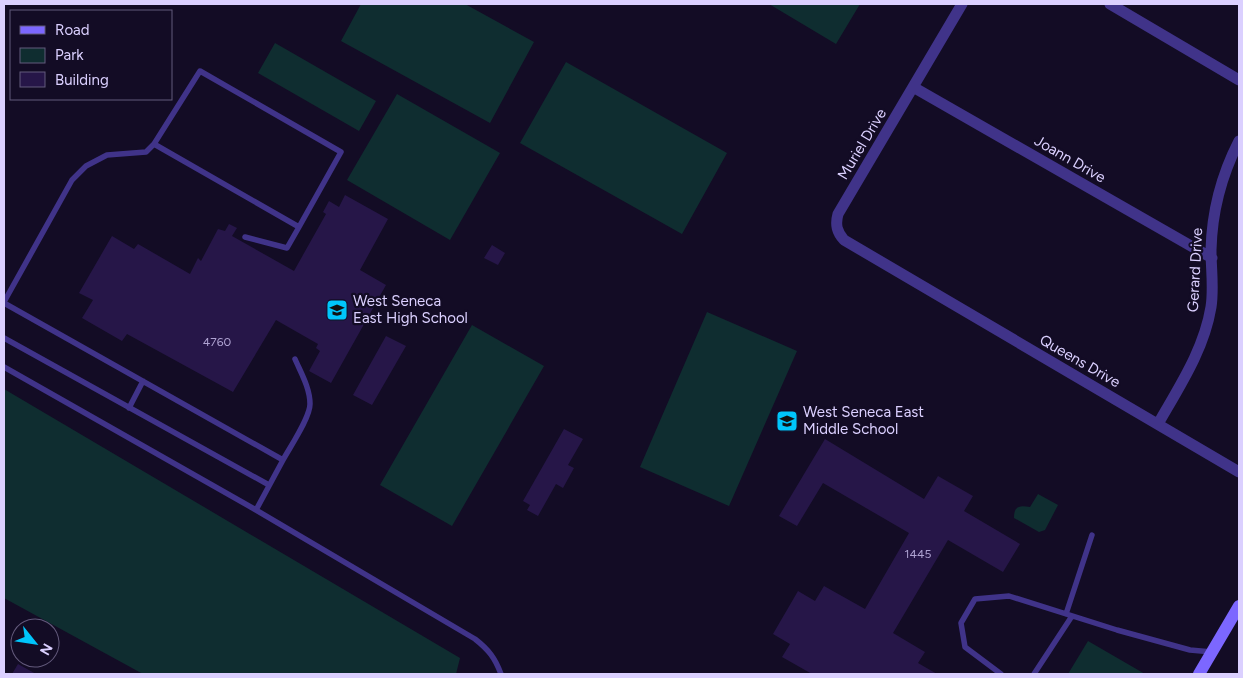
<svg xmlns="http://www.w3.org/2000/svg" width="1243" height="678" font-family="Figtree,sans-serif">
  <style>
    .green { fill: #0f2d30 }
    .building { fill: #261648 }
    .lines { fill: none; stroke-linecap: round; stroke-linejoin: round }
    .service { stroke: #403389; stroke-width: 5.5 }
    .minor { stroke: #403389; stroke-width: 11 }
    .secondary { stroke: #7c67ff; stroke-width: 12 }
    .labels { text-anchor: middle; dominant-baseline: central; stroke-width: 4.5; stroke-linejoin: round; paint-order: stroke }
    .number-label { font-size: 12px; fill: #aea2d1 }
    .street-label { font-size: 15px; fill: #dbd0ff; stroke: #130c25 }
    .poi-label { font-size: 15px; fill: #dbd0ff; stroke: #130c25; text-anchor: start }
  </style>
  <rect width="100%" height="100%" fill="#130c25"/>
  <path class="green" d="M361,4H465L534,42L490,123L341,41Z
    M769,4H860L836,44Z
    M275,43L376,101L359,131L258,73Z
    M566,62L727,153L682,234L520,143Z
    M397,94L500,153L450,240L347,180Z
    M707,312L797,351L729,506L640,467Z
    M472,325L544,366L452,526L380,485Z
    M4,389L460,658L456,674H143L4,598Z
    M1038,494L1058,505L1045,530L1039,532L1014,518C1014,506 1019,505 1030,507Z
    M1088,641L1145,674H1068Z"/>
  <path class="building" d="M345,195L388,219L360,270L386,285L331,383L309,371L320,351L316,348L318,344L276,320L233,392L127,334L122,341L82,318L93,300L79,293L112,236L134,249L138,244L190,274L198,258L201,261L218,229L225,231L229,224L237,228L232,236L294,271L326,214L323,212L329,201L339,207Z
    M492,245L505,253L498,265L484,258Z
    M386,336L406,346L372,405L353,395Z
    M564,429L583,439L568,465L574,468L563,488L556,484L538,516L527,510L530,505L523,501Z
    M825,439L924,499L938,476L973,496L964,511L1020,544L1003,572L948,540L893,633L925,652L918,663L937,674H812L782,657L790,644L773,634L798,591L815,601L824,586L865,609L909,533L823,483L797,526L779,516Z
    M18,664L36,674H12Z"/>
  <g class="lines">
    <path class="service" d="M154,144L299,227L287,248L245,237
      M4,302L72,180L86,166L107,155L146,152L154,144L200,71L341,152L299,227
      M4,303L283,460L256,510
      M4,338L269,485
      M4,367L256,510L475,639C489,650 495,658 501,674
      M129,408L143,381
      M283,460C290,447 310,418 310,404C310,388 301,373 295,359
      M1066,614L1092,535
      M1001,674L965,647L961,623L975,599L1009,596L1117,630L1190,650L1212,652
      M1034,674L1072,616"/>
    <path class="minor" d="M962,4L838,214C835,225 837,232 844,240L1239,472
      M1110,4L1239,80
      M913,87L1212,258
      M1158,424C1179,387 1204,350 1211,307C1214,288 1211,269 1211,250C1212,210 1221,176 1239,141"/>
    <path class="secondary" d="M1199,674L1239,606"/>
  </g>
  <defs>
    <g id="school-square" transform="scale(1.125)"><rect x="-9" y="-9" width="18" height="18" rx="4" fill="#00c5fb" stroke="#130c25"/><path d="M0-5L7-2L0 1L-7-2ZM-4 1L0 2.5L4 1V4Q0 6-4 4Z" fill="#111"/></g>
  </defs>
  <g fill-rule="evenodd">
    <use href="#school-square" x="337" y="310"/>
    <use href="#school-square" x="787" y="421"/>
  </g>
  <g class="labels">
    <g class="number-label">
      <text x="217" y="342">4760</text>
      <text x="918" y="554">1445</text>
    </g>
    <g class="street-label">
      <text transform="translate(862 144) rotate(-59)">Muriel Drive</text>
      <text transform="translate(1070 159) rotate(30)">Joann Drive</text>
      <text transform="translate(1195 270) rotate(-87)">Gerard Drive</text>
      <text transform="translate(1080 361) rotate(30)">Queens Drive</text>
    </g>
    <g class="poi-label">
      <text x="353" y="301">West Seneca<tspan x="353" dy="17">East High School</tspan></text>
      <text x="803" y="412">West Seneca East<tspan x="803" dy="17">Middle School</tspan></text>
    </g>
  </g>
  <rect width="1243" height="678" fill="none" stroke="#dbd0ff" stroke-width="10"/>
  <rect x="10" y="10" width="162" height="90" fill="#130c25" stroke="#635a7c"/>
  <rect x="20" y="26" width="25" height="8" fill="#7c67ff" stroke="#635a7c"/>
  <text x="55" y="35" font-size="15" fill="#dbd0ff">Road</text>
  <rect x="20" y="48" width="25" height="15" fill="#0f2d30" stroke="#635a7c"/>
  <text x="55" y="60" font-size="15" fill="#dbd0ff">Park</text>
  <rect x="20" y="72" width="25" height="15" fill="#261648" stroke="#635a7c"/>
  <text x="55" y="85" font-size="15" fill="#dbd0ff">Building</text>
  <g transform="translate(35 643) rotate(120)"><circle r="24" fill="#130c25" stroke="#635a7c"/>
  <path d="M0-4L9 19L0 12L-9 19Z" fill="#00c5fb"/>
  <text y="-8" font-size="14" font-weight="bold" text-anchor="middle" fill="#dbd0ff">N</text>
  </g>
</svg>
